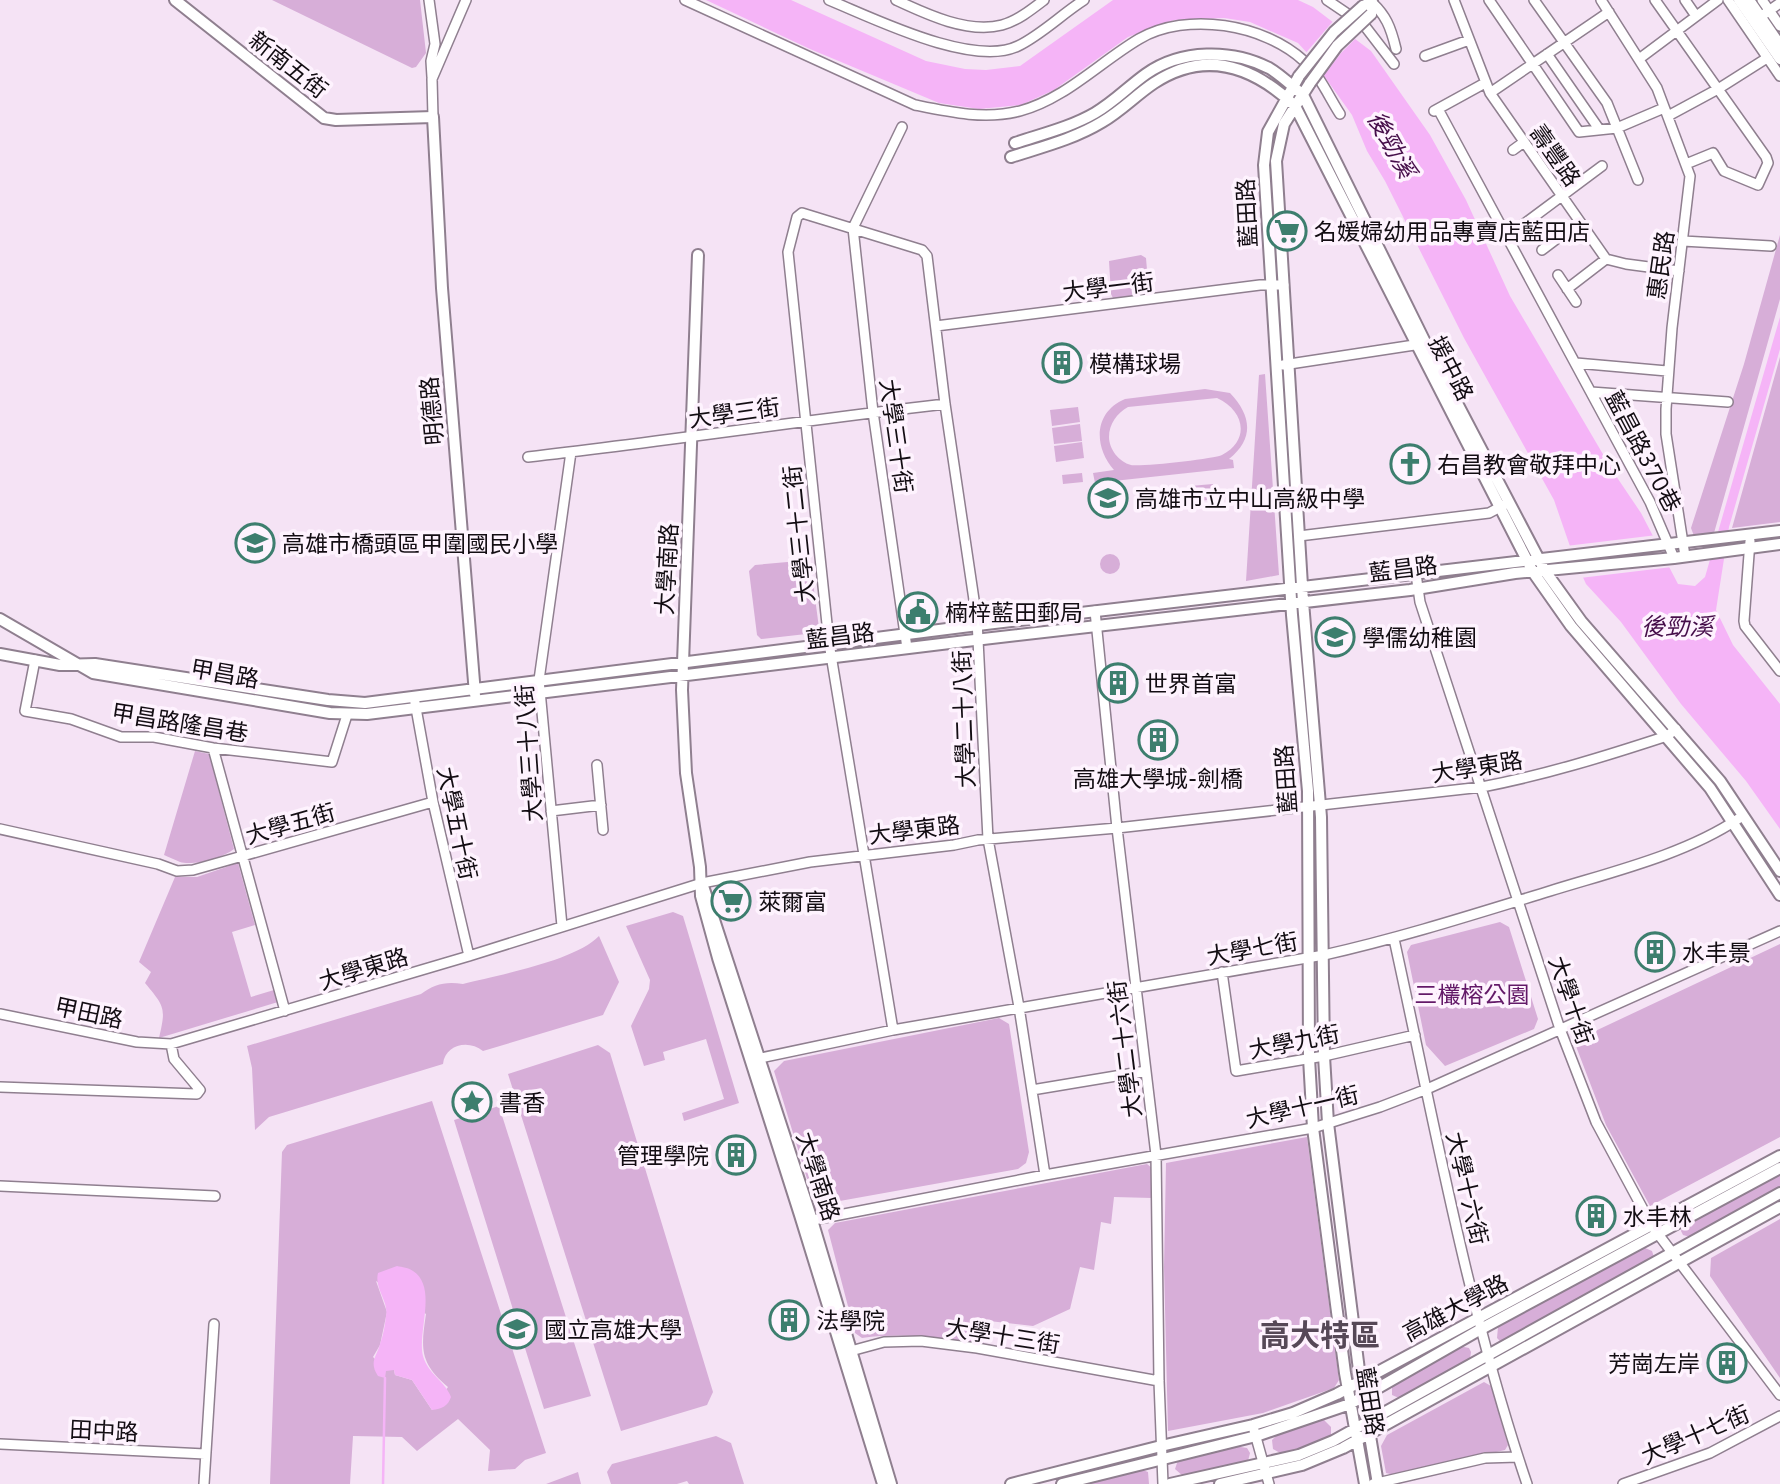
<svg xmlns="http://www.w3.org/2000/svg" width="1780" height="1484" font-family="'IBM Plex Sans','Noto Sans TC',sans-serif">
  <style>
    .green { fill: #d7aed8; fill-rule: evenodd }
    .water { fill: #f5b4f7 }
    .pier { fill: #f5e3f5 }
    .lines { fill: none; stroke-linecap: round; stroke-linejoin: round }
    .stream { stroke: #f5b4f7; stroke-width: 2.5 }
    .minor-casing { stroke: #8f7f8f; stroke-width: 12 }
    .tertiary-casing { stroke: #8f7f8f; stroke-width: 14 }
    .minor { stroke: #fff; stroke-width: 9 }
    .tertiary { stroke: #fff; stroke-width: 10 }
    .tertiary-bridge-casing { stroke: #8f7f8f; stroke-width: 14; stroke-linecap: butt }
    .tertiary-bridge { stroke: #fff; stroke-width: 10 }
    .labels { text-anchor: middle; dominant-baseline: central; stroke-width: 7; stroke-linejoin: round; paint-order: stroke }
    .street-label { font-size: 23px; fill: #130d13; stroke: #fef3fe }
    .poi-label { font-size: 23px; fill: #130d13; stroke: #fef3fe; text-anchor: start }
    .park-label { font-size: 23px; fill: #631968; stroke: #fef3fe }
    .water-label { font-size: 24px; font-style: italic; fill: #460e4a; stroke: #fef3fe }
    .district-label { font-size: 30px; font-weight: bold; fill: #564857; stroke: #fef3fe }
  </style>
  <rect width="100%" height="100%" fill="#f5e3f5"/>
  <path class="green" d="M272,0H420L426,53L416,67L412,68Z
    M1780,235V299L1714,533L1694,536L1691,528L1744,364Z
    M1141,255L1146,258L1149,294L1147,296L1114,300L1111,294L1109,261Z
    M1780,357V522L1732,528Z
    M1265,374L1279,575L1246,581L1259,375Z
    M1205,389L1230,393C1251,415 1255,438 1229,459L1233,460L1234,468L1095,483L1093,473L1114,470C1093,446 1094,412 1125,399ZM1217,398C1244,410 1251,440 1222,455C1214,459 1140,467 1131,465C1119,462 1109,449 1109,437C1109,424 1117,413 1128,407Z
    M1078,407L1080,422L1052,426L1050,410Z
    M1080,424L1082,441L1054,444L1052,428Z
    M1082,442L1084,458L1056,462L1054,446Z
    M1082,473L1083,482L1063,484L1062,475Z
    M1213,484L1215,499L1192,502L1190,486Z
    M1100 564a10 10 0 1 1 20 0a10 10 0 1 1-20 0Z
    M810,560L819,628L815,633L761,639L757,635L749,571L755,565Z
    M195,751L209,754L234,849C223,858 193,866 180,862C175,860 169,857 164,855Z
    M238,863L255,925L232,932L251,997L274,990L278,1002L159,1038C166,1008 165,1007 145,983L151,972L139,962L175,877H197Z
    M673,912L683,916L739,1103L684,1121L682,1113L724,1099L706,1039L663,1052L665,1060L644,1066L631,1026L649,989L650,980L626,926Z
    M1500,922L1509,927L1538,1019L1534,1029L1445,1066L1426,1045L1407,952L1411,945Z
    M599,936L619,982L603,1015L483,1051C468,1039 445,1045 443,1064L269,1117L255,1130L252,1068L247,1046L421,994C434,984 446,981 463,984C498,975 575,961 599,936Z
    M1780,944V1137L1650,1206L1606,1125L1574,1041Z
    M999,1018L1009,1024L1029,1152L1026,1163L1018,1169L823,1204L812,1195L774,1071L784,1061Z
    M598,1045L610,1053L713,1392L707,1405L621,1431L508,1074Z
    M432,1101L546,1453L525,1460L515,1469L488,1471L490,1450L458,1419L417,1451L402,1437L353,1436L350,1484H270L282,1152L287,1145ZM376,1281L426,1314C421,1348 419,1363 448,1387L432,1410L412,1380L395,1375L394,1370H386L373,1357L380,1345L387,1312Z
    M499,1106L591,1396L544,1409L454,1120Z
    M1307,1137L1339,1380L1334,1388L1263,1413L1168,1431L1164,1267L1166,1163Z
    M1147,1164L1152,1168V1198L1114,1197L1111,1224L1101,1222L1094,1270L1080,1267L1070,1309L1033,1326L989,1321L983,1344C942,1338 904,1332 862,1338L855,1333L828,1230L835,1223Z
    M1780,1173V1189L1690,1237L1683,1235L1681,1231L1683,1225Z
    M1780,1219V1378L1710,1276L1711,1258Z
    M1643,1247L1652,1251L1654,1257L1506,1341H1500L1497,1338L1498,1327L1501,1324Z
    M1459,1346L1469,1348L1471,1352L1470,1359L1399,1398L1392,1395V1386Z
    M1484,1382L1491,1386L1508,1445L1505,1450L1394,1475L1386,1473L1381,1446L1387,1435Z
    M1323,1419L1331,1427V1438L1288,1453L1282,1454L1273,1449L1272,1440L1277,1435Z
    M716,1436L731,1443L744,1484H689L687,1481L677,1484H611L607,1472L612,1464Z
    M1235,1446L1247,1448L1250,1453L1248,1461L1183,1476L1175,1469L1178,1460Z
    M1140,1469L1148,1472L1149,1484H1080Z
    M578,1472L581,1484H546Z"/>
  <path class="water" d="M706,0H791L926,61L965,69L986,70L1020,66L1113,0H1298L1313,7L1371,51L1430,135L1466,200L1510,296L1614,473L1641,513L1678,584L1695,586L1705,577L1780,317V349L1729,527L1716,610L1733,645L1780,704V829L1746,781L1681,704L1621,622L1586,584L1573,555L1554,500L1464,338L1385,181L1367,151L1352,115L1309,55L1298,43L1250,22L1224,18L1174,20L1128,37L1054,90L1021,105L979,109L939,103L810,49Z
    M397,1266C402,1267 409,1268 413,1271C438,1287 417,1333 423,1356C428,1374 445,1381 451,1397C448,1406 442,1409 432,1410L412,1380L395,1375L394,1370L386,1371L385,1378L378,1376C369,1362 376,1358 380,1344C383,1336 385,1325 386,1316C389,1301 374,1289 378,1273Z"/>
  <path class="pier" d="M1335,19L1358,36L1341,53L1321,79L1304,55Z
    M1657,535L1672,567L1580,578L1566,546Z"/>
  <g class="lines">
    <path class="stream" d="M383,1484L385,1378"/>
    <g class="minor-casing">
      <path id="minor" d="M429,0L435,44L431,61L432,77
        M685,0L915,105C949,112 985,120 1020,111C1065,99 1100,62 1139,39C1187,11 1264,24 1304,61C1319,74 1329,97 1340,114
        M829,0C873,18 973,68 1018,46C1041,35 1062,14 1084,0
        M896,0C926,14 968,34 1002,25C1017,21 1031,10 1044,0
        M1327,0L1364,25L1394,64
        M1369,0C1386,14 1391,28 1396,49
        M1454,0L1490,93L1606,259L1626,264L1679,271
        M1489,0L1579,132L1617,128L1664,108
        M1534,0L1607,103L1638,180
        M1601,0L1657,88L1690,176L1672,328L1666,409V434L1685,556
        M1655,0L1766,157L1768,163L1758,185L1724,171L1713,153L1686,164
        M1685,0L1696,16
        M1728,0L1780,76
        M1762,0L1780,26
        M1756,20L1780,3
        M1547,54L1599,129
        M1425,56L1469,40
        M1639,59L1718,0
        M1490,93L1609,12
        M1438,109L1650,502L1674,558
        M1434,111L1485,83
        M1668,116L1718,89L1767,58
        M433,117L432,79L466,0
        M1513,150L1524,142
        M853,228L873,412L907,648
        M853,228L902,127
        M1508,236L1602,166
        M1683,241L1771,246
        M1542,250L1579,222
        M1558,275L1576,302
        M1567,289L1606,259
        M936,326L1260,285H1284
        M1576,363L1667,371
        M1283,365L1421,344
        M1591,392L1728,402
        M528,457C667,441 806,420 945,404
        M1299,536L1489,513L1504,505
        M1750,541L1744,621L1745,626L1780,671
        M1416,574L1420,602L1560,1029L1596,1122L1652,1226L1780,1395
        M1095,611L1117,828L1156,1155L1159,1381L1163,1484
        M35,660L25,711L71,719L121,737H154L213,748L332,762L347,715
        M414,697L433,802L469,956
        M213,748L285,1011
        M597,765L603,830
        M551,811L601,805
        M0,829L158,864L177,871L193,870L433,802
        M562,926L539,680L571,452
        M1394,939C1434,1121 1467,1307 1527,1484
        M1222,972L1236,1071L1324,1056L1415,1035
        M0,1014L137,1042L171,1044L469,956L702,883L810,862L954,845L978,840L1117,828L1482,787C1545,775 1606,756 1667,736L1676,729
        M893,1030L829,643L788,252L797,217L802,213L922,250L927,256L945,404L977,620L988,839L1019,1007L1045,1175
        M756,1059L893,1030L1324,955C1400,938 1475,914 1550,891C1611,872 1684,855 1738,819
        M0,1087L197,1094L200,1090L174,1059L171,1044
        M1032,1090L1146,1071
        M0,1186L215,1196
        M808,1221L1045,1175L1313,1128L1380,1107L1427,1089L1780,931
        M847,1352L884,1342L921,1341L977,1348L1159,1381
        M1254,1430L1269,1484
        M0,1444L205,1454
        M204,1484L214,1324
        M1373,1484L1485,1458L1518,1457
        M1623,1484L1710,1453L1780,1416"/>
    </g>
    <g class="tertiary-casing">
      <path id="tertiary" d="M175,0L324,118L336,120L433,117L442,288L475,694
        M1739,0L1780,59
        M1749,0L1780,45
        M1363,6L1372,2L1371,14
        M1299,76L1268,132L1264,165L1292,615L1308,791L1309,1058L1313,1128L1345,1373L1365,1484
        M1310,83L1284,124L1276,161L1303,602L1321,817L1324,1056L1328,1123L1359,1370L1378,1484
        M1015,143C1042,134 1071,127 1095,113C1114,102 1129,86 1146,74C1181,49 1232,49 1269,68C1281,75 1292,86 1303,95L1426,344L1545,571L1581,621L1720,781L1780,871
        M1011,157C1042,147 1074,139 1102,122C1121,111 1136,95 1154,83C1206,49 1254,67 1295,106L1533,572L1571,626L1710,788L1780,895
        M698,255L682,690L686,773L700,867L701,896L718,958L800,1215L883,1484
        M0,619L93,673L330,713L367,714L966,641L1410,590L1515,573L1674,558L1780,544
        M0,654L60,665L95,664L328,700L365,703L986,624L1780,531
        M703,886L812,1220L891,1484
        M1011,1484L1161,1446L1253,1425L1293,1413L1337,1394L1780,1156
        M1062,1484L1256,1436L1350,1404L1481,1329L1780,1168
        M1170,1484L1299,1455L1333,1441L1780,1193
        M1220,1484L1302,1465L1343,1448L1780,1207"/>
    </g>
    <use href="#minor" class="minor"/>
    <use href="#tertiary" class="tertiary"/>
    <g class="tertiary-bridge-casing">
      <path id="tertiary-bridge" d="M1299,76L1334,32L1363,6
        M1310,83L1337,46L1371,14"/>
    </g>
    <use href="#tertiary-bridge" class="tertiary-bridge"/>
  </g>
  <defs>
    <g id="supermarket-ring" transform="scale(2.0125)"><circle r="9.5" fill="#fef3fe" stroke="#3d7e6e" stroke-width="1.5"/><path d="M-6-5.5h2.5l.6 2H6L4.5 2H-2.5L-4.4-4H-6ZM-1.5 3.2a1.3 1.3 0 1 0 .1 0ZM3 3.2a1.3 1.3 0 1 0 .1 0Z" fill="#3d7e6e"/></g>
    <g id="building-ring" transform="scale(2.0125)"><circle r="9.5" fill="#fef3fe" stroke="#3d7e6e" stroke-width="1.5"/><path d="M-4-6H4V6H1V3H-1V6H-4ZM-2.5-4.3h1.7v1.8h-1.7ZM.8-4.3h1.7v1.8H.8ZM-2.5-1h1.7V.8h-1.7ZM.8-1h1.7V.8H.8Z" fill="#3d7e6e"/></g>
    <g id="church-ring" transform="scale(2.0125)"><circle r="9.5" fill="#fef3fe" stroke="#3d7e6e" stroke-width="1.5"/><path d="M-1.2-6h2.4v3.5h3.3v2.4h-3.3V6h-2.4V-.1h-3.3v-2.4h3.3Z" fill="#3d7e6e"/></g>
    <g id="school-ring" transform="scale(2.0125)"><circle r="9.5" fill="#fef3fe" stroke="#3d7e6e" stroke-width="1.5"/><path d="M0-5L7-2L0 1L-7-2ZM-4 1L0 2.5L4 1V4Q0 6-4 4Z" fill="#3d7e6e"/></g>
    <g id="civic-ring" transform="scale(2.0125)"><circle r="9.5" fill="#fef3fe" stroke="#3d7e6e" stroke-width="1.5"/><path d="M-.6-6.5H3V-4.5H.6V-3L4-1V1h2V6H-6V1h2V-1L-.6-3ZM-1.2 2.5V6h2.4V2.5Z" fill="#3d7e6e"/></g>
    <g id="sight-ring" transform="scale(2.0125)"><circle r="9.5" fill="#fef3fe" stroke="#3d7e6e" stroke-width="1.5"/><path d="M0-6L1.8-2.2L6-1.7L2.9 1.2L3.7 5.4L0 3.3L-3.7 5.4L-2.9 1.2L-6-1.7L-1.8-2.2Z" fill="#3d7e6e"/></g>
    <g id="university-ring" transform="scale(2.0125)"><circle r="9.5" fill="#fef3fe" stroke="#3d7e6e" stroke-width="1.5"/><path d="M0-5L7-2L0 1L-7-2ZM-4 1L0 2.5L4 1V4Q0 6-4 4Z" fill="#3d7e6e"/></g>
  </defs>
  <g fill-rule="evenodd">
    <use href="#supermarket-ring" x="1287" y="231"/>
    <use href="#building-ring" x="1062" y="363"/>
    <use href="#church-ring" x="1410" y="464"/>
    <use href="#school-ring" x="1108" y="498"/>
    <use href="#school-ring" x="255" y="543"/>
    <use href="#civic-ring" x="918" y="612"/>
    <use href="#school-ring" x="1335" y="637"/>
    <use href="#building-ring" x="1118" y="683"/>
    <use href="#building-ring" x="1158" y="740"/>
    <use href="#supermarket-ring" x="731" y="901"/>
    <use href="#building-ring" x="1655" y="952"/>
    <use href="#sight-ring" x="472" y="1102"/>
    <use href="#building-ring" x="736" y="1155"/>
    <use href="#building-ring" x="1596" y="1216"/>
    <use href="#building-ring" x="789" y="1320"/>
    <use href="#university-ring" x="517" y="1329"/>
    <use href="#building-ring" x="1727" y="1363"/>
  </g>
  <g class="labels">
    <g class="street-label">
      <text transform="translate(289 64) rotate(38)">新南五街</text>
      <text transform="translate(1556 155) rotate(55)">壽豐路</text>
      <text transform="translate(1246 213) rotate(-93)">藍田路</text>
      <text transform="translate(1660 265) rotate(-82)">惠民路</text>
      <text transform="translate(1108 286) rotate(-7)">大學一街</text>
      <text transform="translate(1452 368) rotate(63)">援中路</text>
      <text transform="translate(431 411) rotate(-95)">明德路</text>
      <text transform="translate(734 412) rotate(-8)">大學三街</text>
      <text transform="translate(897 436) rotate(82)">大學三十街</text>
      <text transform="translate(1644 451) rotate(62)">藍昌路370巷</text>
      <text transform="translate(798 534) rotate(-96)">大學三十二街</text>
      <text transform="translate(1403 568) rotate(-7)">藍昌路</text>
      <text transform="translate(666 569) rotate(-87)">大學南路</text>
      <text transform="translate(840 635) rotate(-7)">藍昌路</text>
      <text transform="translate(225 673) rotate(10)">甲昌路</text>
      <text transform="translate(963 719) rotate(-92)">大學二十八街</text>
      <text transform="translate(180 722) rotate(9)">甲昌路隆昌巷</text>
      <text transform="translate(528 753) rotate(-94)">大學三十八街</text>
      <text transform="translate(1477 766) rotate(-9)">大學東路</text>
      <text transform="translate(1285 779) rotate(-94)">藍田路</text>
      <text transform="translate(290 823) rotate(-16)">大學五街</text>
      <text transform="translate(458 823) rotate(78)">大學五十街</text>
      <text transform="translate(914 829) rotate(-7)">大學東路</text>
      <text transform="translate(1252 948) rotate(-10)">大學七街</text>
      <text transform="translate(363 968) rotate(-17)">大學東路</text>
      <text transform="translate(1572 1000) rotate(71)">大學十街</text>
      <text transform="translate(89 1012) rotate(12)">甲田路</text>
      <text transform="translate(1294 1041) rotate(-11)">大學九街</text>
      <text transform="translate(1124 1049) rotate(-97)">大學二十六街</text>
      <text transform="translate(1302 1106) rotate(-13)">大學十一街</text>
      <text transform="translate(819 1176) rotate(72)">大學南路</text>
      <text transform="translate(1468 1188) rotate(77)">大學十六街</text>
      <text transform="translate(1455 1307) rotate(-28)">高雄大學路</text>
      <text transform="translate(1003 1335) rotate(9)">大學十三街</text>
      <text transform="translate(1371 1401) rotate(81)">藍田路</text>
      <text transform="translate(104 1430) rotate(3)">田中路</text>
      <text transform="translate(1695 1434) rotate(-23)">大學十七街</text>
    </g>
    <g class="poi-label">
      <text x="1314" y="231">名媛婦幼用品專賣店藍田店</text>
      <text x="1089" y="363">模構球場</text>
      <text x="1437" y="464">右昌教會敬拜中心</text>
      <text x="1135" y="498">高雄市立中山高級中學</text>
      <text x="282" y="543">高雄市橋頭區甲圍國民小學</text>
      <text x="945" y="612">楠梓藍田郵局</text>
      <text x="1362" y="637">學儒幼稚園</text>
      <text x="1145" y="683">世界首富</text>
      <text x="1158" y="778" text-anchor="middle">高雄大學城-劍橋</text>
      <text x="758" y="901">萊爾富</text>
      <text x="1682" y="952">水丰景</text>
      <text x="499" y="1102">書香</text>
      <text x="709" y="1155" text-anchor="end">管理學院</text>
      <text x="1623" y="1216">水丰林</text>
      <text x="816" y="1320">法學院</text>
      <text x="544" y="1329">國立高雄大學</text>
      <text x="1700" y="1363" text-anchor="end">芳崗左岸</text>
    </g>
    <g class="park-label">
      <text x="1472" y="994">三欉榕公園</text>
    </g>
    <g class="water-label">
      <text transform="translate(1392 144) rotate(61)">後勁溪</text>
      <text x="1677" y="626">後勁溪</text>
    </g>
    <g class="district-label">
      <text x="1320" y="1334">高大特區</text>
    </g>
  </g>
</svg>
